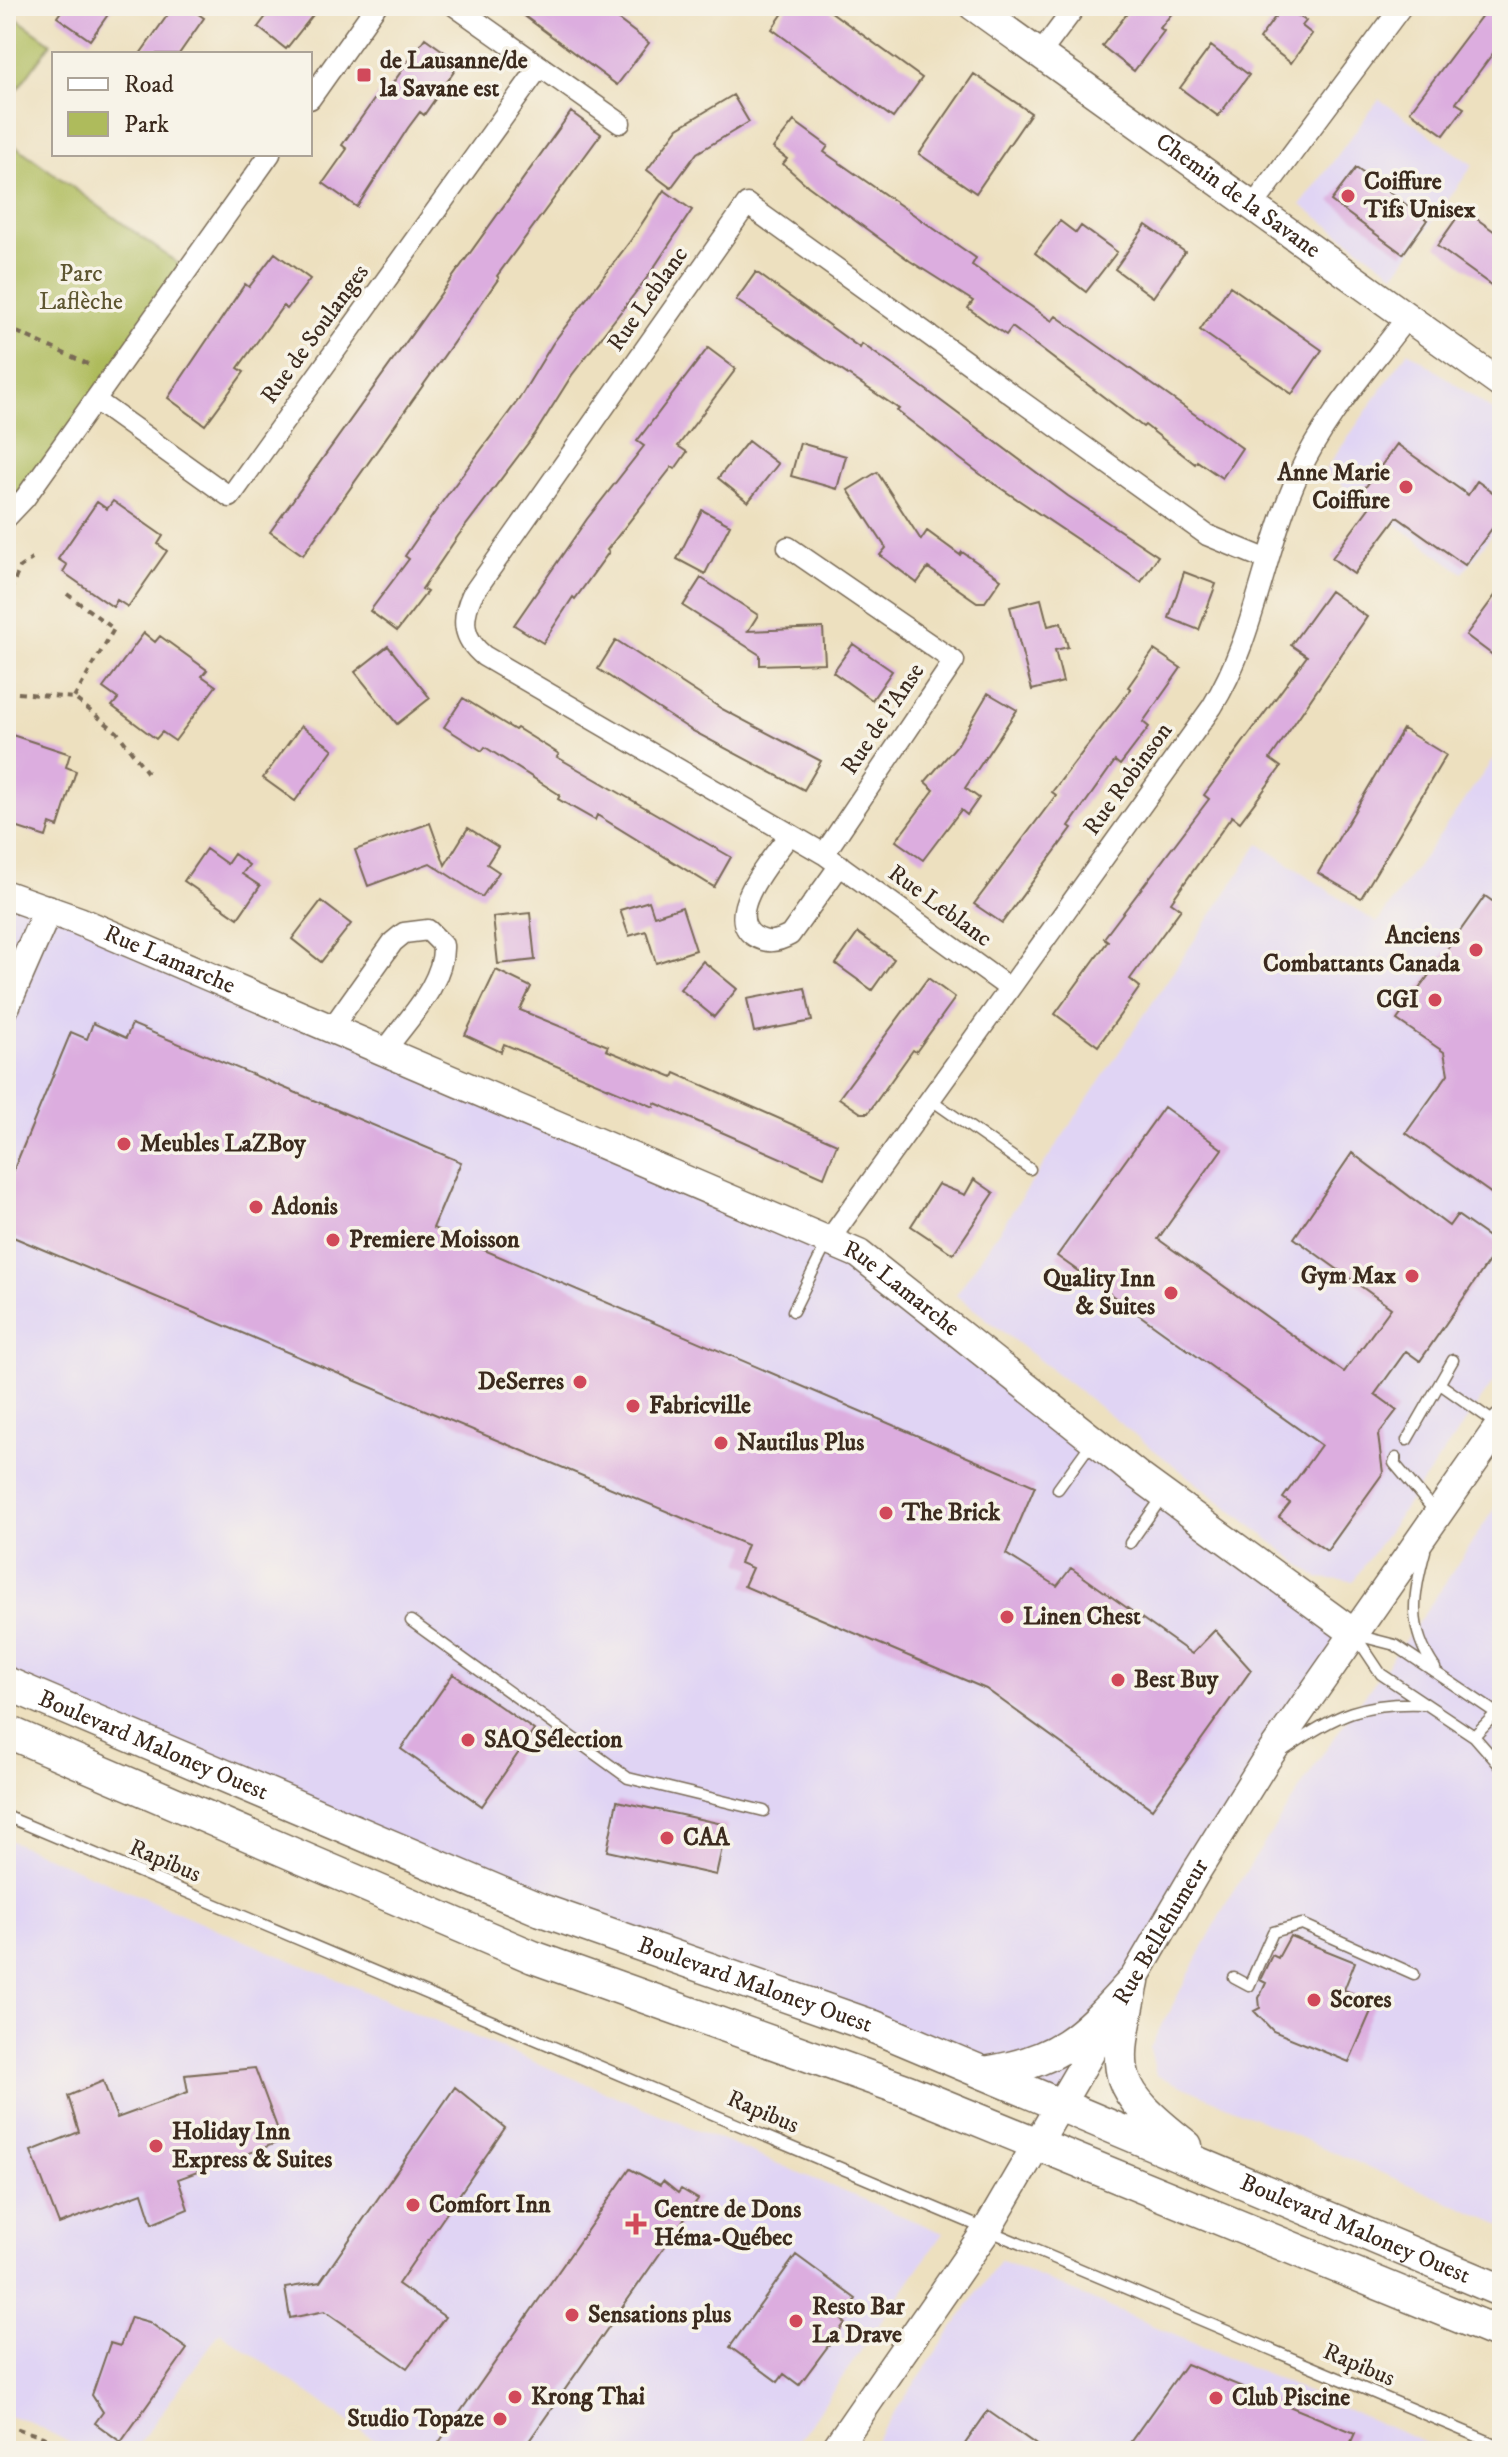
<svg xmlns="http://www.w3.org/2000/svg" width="1508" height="2457" font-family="'IM FELL DW Pica',serif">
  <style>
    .built { fill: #e0d4f4 }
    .green { fill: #aebb5c; stroke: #74723d; stroke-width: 2 }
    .building { fill: #dcaddf }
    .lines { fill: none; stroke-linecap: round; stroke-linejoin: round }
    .lane-casing { stroke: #796a56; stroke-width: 13 }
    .street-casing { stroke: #796a56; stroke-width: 23 }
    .secondary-casing { stroke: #796a56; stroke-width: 31 }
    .primary-casing { stroke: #796a56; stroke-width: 35 }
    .path { stroke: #796a56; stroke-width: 4; stroke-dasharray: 6 6; stroke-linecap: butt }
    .lane { stroke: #fff; stroke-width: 10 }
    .street { stroke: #fff; stroke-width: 20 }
    .secondary { stroke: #fff; stroke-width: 28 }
    .primary { stroke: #fff; stroke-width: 32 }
    .poi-dot { fill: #d1495b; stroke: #f7f3e8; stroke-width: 3 }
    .labels { text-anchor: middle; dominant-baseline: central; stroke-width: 7; stroke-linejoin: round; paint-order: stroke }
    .poi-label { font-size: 24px; font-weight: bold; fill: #3b2a1e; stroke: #f7f3e8; text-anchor: start }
    .street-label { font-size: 24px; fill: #3b2a1e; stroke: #f7f3e8 }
    .park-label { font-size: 24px; fill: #5e5631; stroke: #f7f3e8 }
  </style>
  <rect width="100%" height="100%" fill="#f7f3e8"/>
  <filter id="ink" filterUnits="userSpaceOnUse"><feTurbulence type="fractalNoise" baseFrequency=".0125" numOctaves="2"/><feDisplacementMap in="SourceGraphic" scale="16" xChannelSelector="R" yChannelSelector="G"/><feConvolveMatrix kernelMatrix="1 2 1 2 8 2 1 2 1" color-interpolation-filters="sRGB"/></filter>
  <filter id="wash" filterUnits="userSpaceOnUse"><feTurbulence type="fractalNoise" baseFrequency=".006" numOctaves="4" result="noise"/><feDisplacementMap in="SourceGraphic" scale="32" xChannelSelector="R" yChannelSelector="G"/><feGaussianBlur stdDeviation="1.8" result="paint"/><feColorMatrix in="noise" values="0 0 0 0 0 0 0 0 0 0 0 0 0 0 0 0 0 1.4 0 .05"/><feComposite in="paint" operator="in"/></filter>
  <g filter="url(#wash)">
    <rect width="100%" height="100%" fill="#ede0bf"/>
    <path class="built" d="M1379,99L1473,165L1395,274L1301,205Z
      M1408,351L1502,417V521L1463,573L1324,472Z
      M1502,747V1370L1353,1581L1318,1578L956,1295L1259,844L1377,923Z
      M6,895L829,1240L1355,1634L1060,2105L6,1683Z
      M1502,1497V2225L1156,2075L1150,2048L1229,1898L1323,1753L1427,1610Z
      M6,1839L250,1943L943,2233L791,2451H391L220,2332L134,2451H86L24,2419L6,2416Z
      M1000,2260L1444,2451H868Z"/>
    <path class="green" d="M6,11L51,43L6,105Z
      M6,139L187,270L6,518Z"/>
    <g id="blocks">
      <path class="building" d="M65,6H114L90,40L57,17Z
        M174,6H187L204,18L179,54H140Z
        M274,6H320L286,49L258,27Z
        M511,6H600L649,43L617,85Z
        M788,6H823L922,78L893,118L772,29Z
        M1133,6H1178L1160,28L1164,31L1134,71L1102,46Z
        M1283,6L1306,21L1302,26L1312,34L1291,63L1259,39Z
        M1489,6H1502V41L1456,103L1464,108L1444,135L1410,111Z
        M425,38L460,63L424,115L420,112L408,128L357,207L323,183L347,149L342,145L378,94L383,97Z
        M1211,46L1249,75L1218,116L1180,88Z
        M974,74L1031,113L976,193L919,154Z
        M733,95L749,122L697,153L671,188L647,170L678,128Z
        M571,112L601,134L497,276L499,278L303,555L270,532Z
        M794,121L828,146L824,152L976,258L972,265L1052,321L1056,316L1242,448L1222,478L1197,461L1195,464L1145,425L1143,427L1012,327L1006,335L987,322L968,308L973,301L910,261L808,186L783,164L787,159L773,148Z
        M1356,168L1427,220L1403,254L1331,201Z
        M664,190L692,210L649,275L572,375L535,434L458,536L422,589L427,592L397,631L370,611L409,559L405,556L442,502L519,399L553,343L631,240Z
        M1463,209L1502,237V293L1437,246Z
        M1060,221L1076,233L1081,226L1117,252L1086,292L1035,253Z
        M1146,225L1185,252L1153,297L1115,269Z
        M275,253L310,279L287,309L283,306L238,368L244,372L205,425L168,398L245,284L249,287Z
        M756,272L860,348L862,344L901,371L1068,496L1158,556L1141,582L984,477L897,411L899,409L736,300Z
        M1230,286L1322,350L1292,394L1200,330Z
        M708,348L736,369L678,446L687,452L675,469L672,467L607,550L609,552L575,599L573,597L543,643L514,625L587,519L644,446L637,441Z
        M748,441L778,464L748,502L718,478Z
        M800,443L846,456L837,489L791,476Z
        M1397,444L1468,495L1477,481L1502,499V515L1465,565L1397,517L1354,574L1332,558L1374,501L1362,492Z
        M877,472L921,540L927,531L960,555L962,552L1001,579L985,602H977L928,568L917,583L880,555L886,548L848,490Z
        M113,501L163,536L158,544L167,551L128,607L117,600L113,607L63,572L67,565L58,559L97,502L107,509Z
        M702,510L730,525L705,574L677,559Z
        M1184,572L1216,584L1199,630L1169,618Z
        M701,578L758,615L748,631L823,628L825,663L760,665V655L683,606Z
        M1502,586V662L1466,635Z
        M1330,591L1367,617L1270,759L1281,767L1240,822L1232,816L1171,902L1181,909L1130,979L1140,987L1098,1046L1055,1014L1108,941L1104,938L1209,799L1204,795L1307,656L1291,645Z
        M1041,599L1048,626L1061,623L1068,647L1055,650L1063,682L1032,690L1010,607Z
        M144,633L155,642L160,636L207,670L202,676L216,686L175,741L162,732L156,739L112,706L118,699L103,688Z
        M616,640L722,709L821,761L804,790L691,730L598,669Z
        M853,644L892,671L872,700L833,672Z
        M388,646L430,698L397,724L355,672Z
        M1154,650L1181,668L1143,722L1149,727L1120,765L1115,761L1069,826L1072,828L1002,923L974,904L1056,795L1052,792L1131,689L1128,687Z
        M988,693L1017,710L965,788L979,798L967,815L961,810L923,860L896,841L934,790L925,782L958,744Z
        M463,698L515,730L517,728L559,754L557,757L731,857L714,887L597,815L595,820L558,799L560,795L485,747L482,751L444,727Z
        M301,726L333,749L295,801L263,778Z
        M1403,729L1446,755L1361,898L1318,873Z
        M6,733L70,754L66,767L76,771L58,827L50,824L46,837L6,824Z
        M430,823L445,865L468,828L498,847L487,864L499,872L482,897L430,863L368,886L355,850Z
        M206,849L227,864L234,854L249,865L242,874L260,886L238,918L184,881Z
        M1485,896L1502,908V1201L1406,1133L1448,1074L1444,1052L1397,1020Z
        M321,901L351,924L321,962L292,939Z
        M649,901L654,916L682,907L696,950L656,963L646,931L629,936L620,910Z
        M530,913L535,960L498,964L493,917Z
        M858,933L894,959L872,990L836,964Z
        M703,961L737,989L714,1017L680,989Z
        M496,970L531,987L520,1010L608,1046L606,1050L673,1077L675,1073L837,1144L824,1177L655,1103L654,1107L504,1044L501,1052L465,1035Z
        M928,978L955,998L916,1052L913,1050L868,1113H861L839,1098Z
        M805,988L812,1021L754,1032L747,999Z
        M93,1023L126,1038L132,1024L461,1162L433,1228L1035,1486L1006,1554L1057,1586L1071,1568L1192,1654L1215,1630L1251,1670L1152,1809L986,1689L744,1586L752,1568L740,1563L747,1545L6,1234V1188L71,1032L87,1039Z
        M1164,1107L1222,1149L1158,1239L1344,1372L1391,1308L1294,1238L1352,1153L1449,1226L1457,1215L1500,1245L1420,1361L1406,1351L1375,1394L1397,1410L1378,1435L1383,1473L1327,1551L1279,1517L1290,1503L1283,1498L1321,1445L1057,1256Z
        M974,1179L994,1193L953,1254L911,1226L938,1184L965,1195Z
        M453,1674L534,1730L482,1806L401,1749Z
        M617,1801L727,1825L716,1875L607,1851Z
        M1290,1936L1355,1962L1344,1990L1375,2002L1349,2062L1273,2031L1254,2011L1260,2008L1259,1998L1266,1983L1260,1980L1272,1955L1278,1958Z
        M255,2068L282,2141L178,2179L188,2209L152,2224L142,2193L59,2224L31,2151L79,2132L68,2096L103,2081L117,2118L188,2092L185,2075Z
        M455,2087L505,2128L398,2284L445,2317L407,2368L325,2311L290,2318L285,2288L320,2282Z
        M630,2169L660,2185L663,2181L678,2193L681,2189L698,2199L522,2451H433Z
        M796,2255L856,2299L842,2320L845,2323L799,2385L784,2374L778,2382L730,2347Z
        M131,2317L149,2322L187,2349L121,2442L95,2423L103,2412L92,2395L110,2343L120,2346Z
        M1186,2364L1355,2433L1347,2451H1124Z
        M988,2411L1045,2451H960Z"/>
    </g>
  </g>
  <g filter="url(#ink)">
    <use href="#blocks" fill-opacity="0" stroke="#796a56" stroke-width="2"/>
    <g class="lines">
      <g class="lane-casing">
        <path id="lane" d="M930,1099L1030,1169
          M793,1311L828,1241
          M1440,1384L1497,1424
          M1407,1440L1453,1360
          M1396,1458L1394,1463L1436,1513
          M1058,1489L1092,1442
          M1130,1543L1163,1496
          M1425,1551C1413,1595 1407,1628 1435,1668
          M411,1621L628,1778L764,1811
          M1356,1635L1395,1645L1502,1717
          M1357,1638L1381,1674L1474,1736L1502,1768
          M1474,1736L1502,1707
          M1286,1749C1336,1714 1364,1701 1426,1704
          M6,1816L1502,2447
          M1234,1978L1249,1986L1273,1932L1302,1924L1414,1974"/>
      </g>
      <g class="street-casing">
        <path id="street" d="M455,6L620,123
          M1040,54L1076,6
          M310,99L376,6
          M1253,206L1402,6
          M95,400L230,497L540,66
          M6,518L25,498L270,154
          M788,547L954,661L824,854
          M790,834C775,855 721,914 754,936C767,944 777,942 790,935L840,865
          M1009,988L824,854L484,656C462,638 461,619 472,595L747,204L1207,535L1268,560
          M331,1029L393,942L404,933L428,930L443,945C445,984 406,1020 385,1051
          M829,1240L1212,707C1256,636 1264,548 1299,473C1325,416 1371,366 1407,317"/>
      </g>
      <g class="secondary-casing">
        <g id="secondary">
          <path id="s1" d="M973,6L1502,385"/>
          <path id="s2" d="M6,895L79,921L859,1254L1136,1474L1355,1634"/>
          <path d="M6,1005L48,909"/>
          <path id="s3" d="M834,2451L988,2228L1196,1872L1264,1763L1502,1422"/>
        </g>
      </g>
      <g class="primary-casing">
        <g id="primary">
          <path id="s4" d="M6,1683L541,1910L872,2026L1502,2291"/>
          <path d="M6,1731L533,1957L908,2091L1502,2334"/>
          <path d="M1133,1982C1114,2074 1108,2085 1186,2146"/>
          <path d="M984,2073C1058,2062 1082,2038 1131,1984"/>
        </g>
      </g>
      <path class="path" d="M6,327L92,366
        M67,594L114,629L74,698
        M6,602L20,567L32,559
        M6,692L74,698L117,732L150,776
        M6,2425L43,2437L70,2451"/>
      <use href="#lane" class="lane"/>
      <use href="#street" class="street"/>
      <use href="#secondary" class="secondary"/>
      <use href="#primary" class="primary"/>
    </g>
  </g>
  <g class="poi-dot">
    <rect x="356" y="67" width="16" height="16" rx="4"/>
    <circle cx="1348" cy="196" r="8"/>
    <circle cx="1406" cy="487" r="8"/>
    <circle cx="1476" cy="950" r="8"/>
    <circle cx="1435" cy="1000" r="8"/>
    <circle cx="124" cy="1144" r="8"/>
    <circle cx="256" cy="1207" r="8"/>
    <circle cx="333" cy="1240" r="8"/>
    <circle cx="1412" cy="1276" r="8"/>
    <circle cx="1171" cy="1293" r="8"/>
    <circle cx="580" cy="1382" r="8"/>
    <circle cx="633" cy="1406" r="8"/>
    <circle cx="721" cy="1443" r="8"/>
    <circle cx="886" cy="1513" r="8"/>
    <circle cx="1007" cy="1617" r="8"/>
    <circle cx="1118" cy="1680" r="8"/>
    <circle cx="468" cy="1740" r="8"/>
    <circle cx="667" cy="1838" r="8"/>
    <circle cx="1314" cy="2000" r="8"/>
    <circle cx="156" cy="2146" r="8"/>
    <circle cx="413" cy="2205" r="8"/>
    <path d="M632 2212h8v8h8v8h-8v8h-8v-8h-8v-8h8z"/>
    <circle cx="572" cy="2315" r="8"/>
    <circle cx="796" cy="2321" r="8"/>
    <circle cx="515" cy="2397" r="8"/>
    <circle cx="1216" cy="2398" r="8"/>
    <circle cx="500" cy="2419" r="8"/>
  </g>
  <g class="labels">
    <g class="poi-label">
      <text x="380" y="61">de Lausanne/de<tspan x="380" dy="28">la Savane est</tspan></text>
      <text x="1364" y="182">Coiffure<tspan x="1364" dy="28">Tifs Unisex</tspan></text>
      <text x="1390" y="473" text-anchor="end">Anne Marie<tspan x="1390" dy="28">Coiffure</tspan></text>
      <text x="1460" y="936" text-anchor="end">Anciens<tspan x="1460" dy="28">Combattants Canada</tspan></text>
      <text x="1419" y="1000" text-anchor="end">CGI</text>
      <text x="140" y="1144">Meubles LaZBoy</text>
      <text x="272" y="1207">Adonis</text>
      <text x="349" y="1240">Premiere Moisson</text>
      <text x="1396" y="1276" text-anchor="end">Gym Max</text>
      <text x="1155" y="1279" text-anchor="end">Quality Inn<tspan x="1155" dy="28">&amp; Suites</tspan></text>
      <text x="564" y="1382" text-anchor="end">DeSerres</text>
      <text x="649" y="1406">Fabricville</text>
      <text x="737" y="1443">Nautilus Plus</text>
      <text x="902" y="1513">The Brick</text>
      <text x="1023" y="1617">Linen Chest</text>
      <text x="1134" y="1680">Best Buy</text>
      <text x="484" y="1740">SAQ Sélection</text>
      <text x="683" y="1838">CAA</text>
      <text x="1330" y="2000">Scores</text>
      <text x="172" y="2132">Holiday Inn<tspan x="172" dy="28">Express &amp; Suites</tspan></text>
      <text x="429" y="2205">Comfort Inn</text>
      <text x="654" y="2210">Centre de Dons<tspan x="654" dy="28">Héma-Québec</tspan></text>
      <text x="812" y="2307">Resto Bar<tspan x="812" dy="28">La Drave</tspan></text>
      <text x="588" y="2315">Sensations plus</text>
      <text x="531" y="2397">Krong Thai</text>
      <text x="1232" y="2398">Club Piscine</text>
      <text x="484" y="2419" text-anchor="end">Studio Topaze</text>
    </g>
    <g class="street-label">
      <text stroke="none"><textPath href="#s1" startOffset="326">Chemin de la Savane</textPath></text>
      <text transform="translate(648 299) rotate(-55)">Rue Leblanc</text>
      <text transform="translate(315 334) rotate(-54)">Rue de Soulanges</text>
      <text transform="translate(883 719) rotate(-56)">Rue de l'Anse</text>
      <text transform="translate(1128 779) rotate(-54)">Rue Robinson</text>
      <text transform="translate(940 906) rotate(36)">Rue Leblanc</text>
      <text stroke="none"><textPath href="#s2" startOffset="176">Rue Lamarche</textPath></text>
      <text stroke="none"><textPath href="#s2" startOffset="980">Rue Lamarche</textPath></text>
      <text stroke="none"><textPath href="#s4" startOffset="160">Boulevard Maloney Ouest</textPath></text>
      <text transform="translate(165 1861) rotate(23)">Rapibus</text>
      <text stroke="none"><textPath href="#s3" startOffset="614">Rue Bellehumeur</textPath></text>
      <text stroke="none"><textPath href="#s4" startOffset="808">Boulevard Maloney Ouest</textPath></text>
      <text transform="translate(763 2112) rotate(23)">Rapibus</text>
      <text stroke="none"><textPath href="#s4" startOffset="1456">Boulevard Maloney Ouest</textPath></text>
      <text transform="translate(1359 2365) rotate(23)">Rapibus</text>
    </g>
    <g class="park-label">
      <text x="81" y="274">Parc<tspan x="81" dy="28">Laflèche</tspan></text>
    </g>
  </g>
  <rect width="1508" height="2457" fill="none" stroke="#f7f3e8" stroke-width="32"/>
  <rect x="52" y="52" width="260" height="104" fill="#f7f3e8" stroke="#aca397" stroke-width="2"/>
  <rect x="68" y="78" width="40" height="12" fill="#ffffff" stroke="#aca397" stroke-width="2"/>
  <text x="124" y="92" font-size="24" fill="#3b2a1e">Road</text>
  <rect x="68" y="112" width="40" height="24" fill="#aebb5c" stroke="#aca397" stroke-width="2"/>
  <text x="124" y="132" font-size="24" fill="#3b2a1e">Park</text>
</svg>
